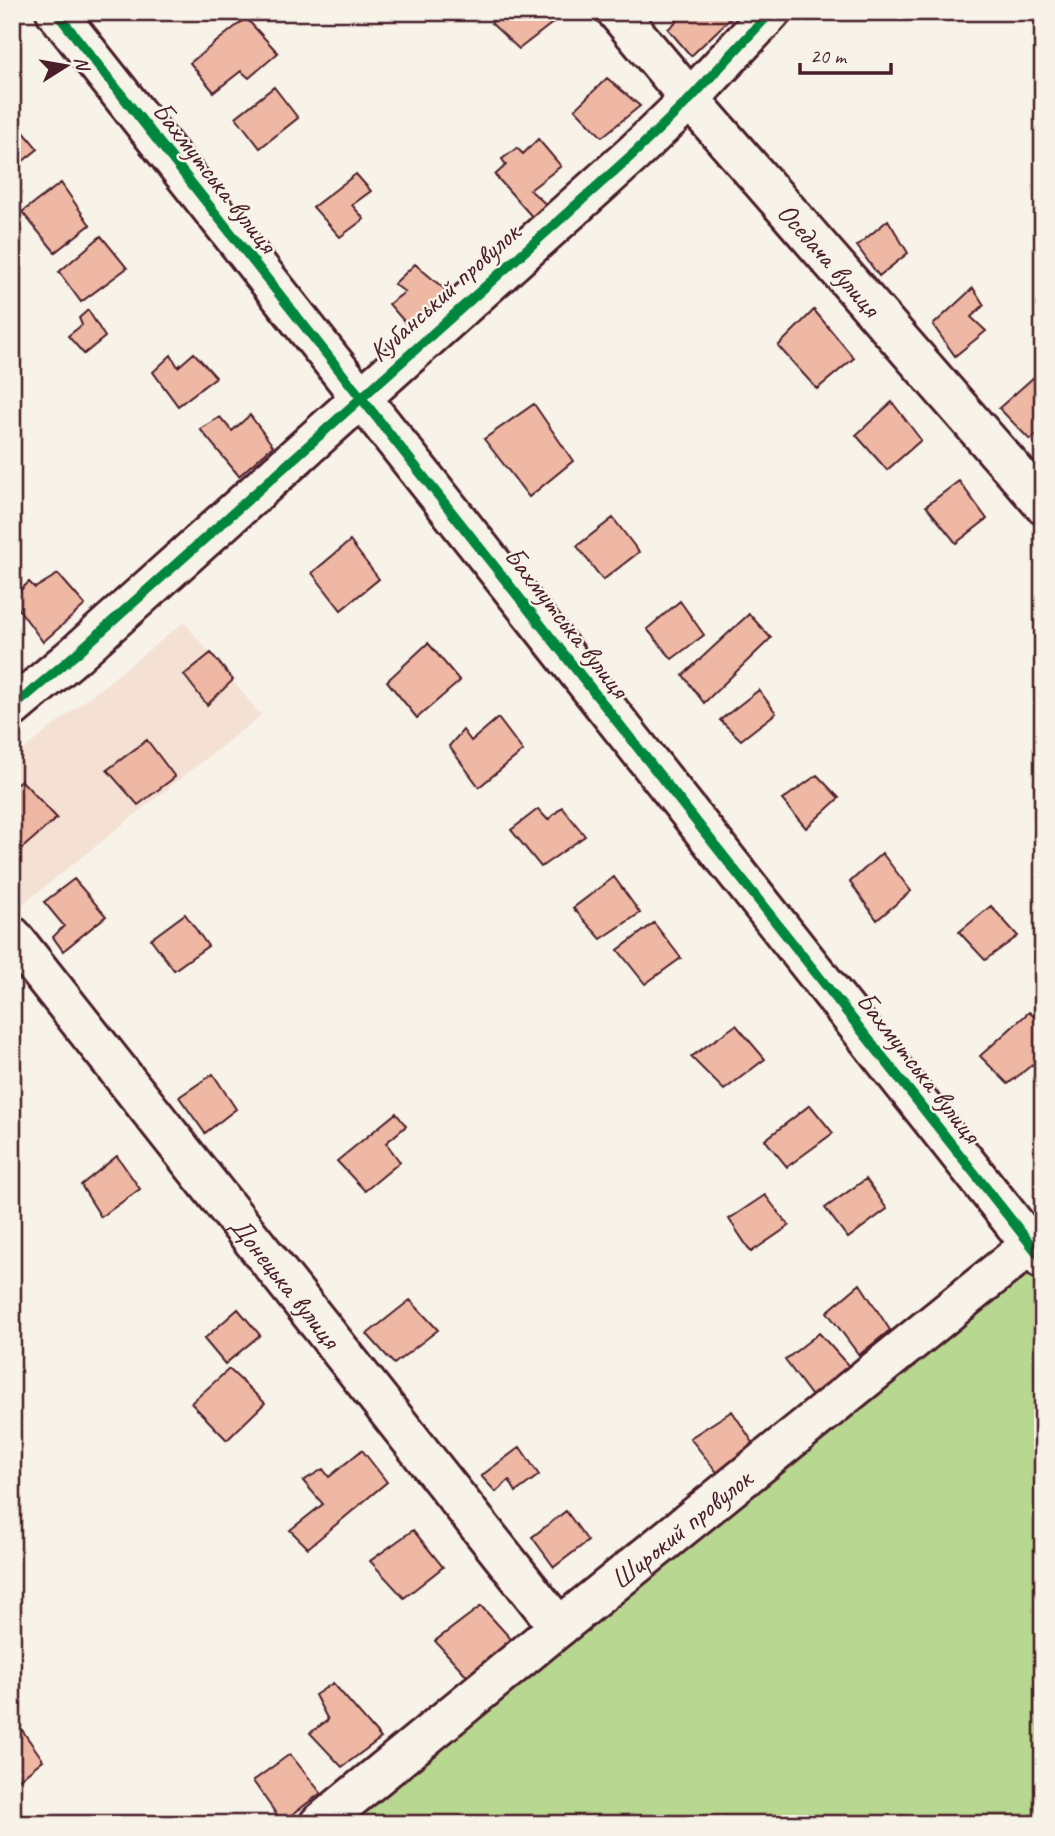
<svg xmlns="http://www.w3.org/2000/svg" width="1055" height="1836" font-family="Caveat,sans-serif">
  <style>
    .built { fill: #f5e1d4 }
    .green { fill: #b8d790; stroke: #817b5e; stroke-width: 2 }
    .building { fill: #efb8a4; stroke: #4a1f2b; stroke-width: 2 }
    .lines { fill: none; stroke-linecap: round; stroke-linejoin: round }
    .minor-casing { stroke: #4a1f2b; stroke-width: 44 }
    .minor { stroke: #f7f3e8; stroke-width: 38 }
    .cycleway-casing { stroke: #f7f3e8; stroke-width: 15 }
    .cycleway { stroke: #00873e; stroke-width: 10 }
    .labels { text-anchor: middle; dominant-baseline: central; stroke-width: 5; stroke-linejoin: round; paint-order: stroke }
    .street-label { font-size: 28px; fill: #4a1f2b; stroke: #f7f3e8 }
  </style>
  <rect width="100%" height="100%" fill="#f7f3e8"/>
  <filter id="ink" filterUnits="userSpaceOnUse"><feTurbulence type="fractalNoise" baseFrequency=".0143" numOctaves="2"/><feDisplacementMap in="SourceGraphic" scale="14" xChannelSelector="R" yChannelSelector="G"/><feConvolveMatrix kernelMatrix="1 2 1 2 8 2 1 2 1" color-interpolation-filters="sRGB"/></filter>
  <g filter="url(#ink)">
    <path class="built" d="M184,622L261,715L19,907L12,898V759Z"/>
    <path class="green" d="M1028,1270L1043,1288V1824H341Z"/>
    <path class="building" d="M504,12H549L555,21L519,49L491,23Z
      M687,12H734L735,14L691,56L668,29Z
      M246,18L278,53L249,78L241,71L214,92L190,63Z
      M607,78L640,106L602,137L575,109Z
      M274,87L298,118L260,148L236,117Z
      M12,118L38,149L12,170Z
      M538,139L561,166L530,190L549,207L535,220L495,175L506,165L502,159L517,148L523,154Z
      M356,174L371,191L352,205L364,219L340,237L313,207Z
      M61,183L90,225L55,252L22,212Z
      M888,220L908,253L879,276L857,246Z
      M101,236L127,268L81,302L59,272Z
      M415,264L449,293L410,328L389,304L405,292L394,284Z
      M973,288L984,305L971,317L986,331L955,356L933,325Z
      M88,310L105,337L84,354L68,336L82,325L79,318Z
      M814,310L854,358L817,389L778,346Z
      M194,353L216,377L178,406L153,372L171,355L178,367Z
      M1034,377L1043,387V430L1030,440L999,408Z
      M892,402L921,440L887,470L856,435Z
      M534,404L573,461L529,497L484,439Z
      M250,415L273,446L239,476L200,429L220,417L232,431Z
      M959,481L987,519L956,543L926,506Z
      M613,518L639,552L603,580L577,546Z
      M350,541L379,579L341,610L312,573Z
      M58,574L85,605L43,642L12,600V598L29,582L35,588Z
      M680,601L704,635L672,659L647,629Z
      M749,614L771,638L704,703L683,675Z
      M428,643L460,681L417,718L387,681Z
      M211,653L233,680L207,705L184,675Z
      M759,690L776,713L741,740L720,720Z
      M498,718L523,751L479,787L449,746L463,730L471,741Z
      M147,740L175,777L138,805L107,770Z
      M817,775L839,798L806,828L782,800Z
      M21,780L57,818L12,857V787Z
      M562,807L585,836L541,867L511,830L538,809L548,820Z
      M882,853L911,891L877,920L850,882Z
      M614,877L640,913L601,939L573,908Z
      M74,879L106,916L63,951L53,937L64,926L44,902Z
      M991,906L1018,936L985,960L959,932Z
      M185,914L208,946L174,970L151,939Z
      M654,923L681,958L645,984L618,950Z
      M1029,1012L1043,1025V1056L1008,1084L980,1056Z
      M736,1025L765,1059L724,1090L691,1057Z
      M213,1074L236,1109L205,1133L179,1097Z
      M810,1105L833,1133L787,1167L765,1140Z
      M396,1113L406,1126L386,1143L400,1162L365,1191L337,1161Z
      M117,1156L140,1189L101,1217L81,1185Z
      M866,1179L887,1209L848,1238L825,1208Z
      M765,1195L789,1226L751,1252L729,1219Z
      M860,1284L890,1330L859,1355L827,1312Z
      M410,1300L438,1330L394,1364L367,1334Z
      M238,1309L260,1335L225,1364L204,1339Z
      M819,1333L855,1373L817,1403L785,1360Z
      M229,1369L265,1403L227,1440L191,1403Z
      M732,1411L758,1450L720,1476L690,1438Z
      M520,1447L539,1475L516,1492L509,1480L496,1492L481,1476Z
      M362,1450L387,1482L308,1548L290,1530L323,1504L303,1481L323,1469L329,1477Z
      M566,1511L588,1541L554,1567L532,1537Z
      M413,1530L443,1567L404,1598L370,1561Z
      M481,1606L511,1639L469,1678L435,1641Z
      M333,1683L381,1738L342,1767L310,1733L328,1720L315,1695Z
      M22,1730L43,1760L12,1785V1737Z
      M290,1754L321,1793L282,1822L253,1781Z"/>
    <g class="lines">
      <g class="minor-casing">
        <g id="minor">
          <path d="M56,12L1043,1260"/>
          <path id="s1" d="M617,12L690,99L1043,504"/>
          <path d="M12,708L76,654L633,154L690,99L771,12"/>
          <path id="s2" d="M12,936L559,1627"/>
          <path id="s3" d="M319,1824L559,1627L1043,1235"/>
        </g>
      </g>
      <use href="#minor" class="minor"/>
      <g class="cycleway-casing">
        <path id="cycleway" d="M56,12L1043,1260
          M12,708L76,654L633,154L690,99L771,12"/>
      </g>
      <use href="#cycleway" class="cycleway"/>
    </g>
  </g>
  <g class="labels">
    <g class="street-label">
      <text transform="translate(215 177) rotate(52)">Бахмутська вулиця</text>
      <text stroke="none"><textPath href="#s1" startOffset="326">Оседача вулиця</textPath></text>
      <text transform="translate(444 292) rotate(-42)">Кубанський провулок</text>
      <text transform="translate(567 622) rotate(52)">Бахмутська вулиця</text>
      <text transform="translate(919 1067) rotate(52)">Бахмутська вулиця</text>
      <text stroke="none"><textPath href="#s2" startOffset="441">Донецька вулиця</textPath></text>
      <text stroke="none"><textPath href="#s3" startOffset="467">Широкий провулок</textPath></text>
    </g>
  </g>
  <rect width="1055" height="1836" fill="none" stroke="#f7f3e8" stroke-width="42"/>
  <rect x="21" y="21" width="1013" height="1794" fill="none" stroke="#4a1f2b" stroke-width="2.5" filter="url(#ink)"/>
  <g transform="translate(66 66) rotate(79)" stroke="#f7f3e8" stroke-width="5" paint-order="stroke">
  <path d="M0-5L12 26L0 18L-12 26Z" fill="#4a1f2b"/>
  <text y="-10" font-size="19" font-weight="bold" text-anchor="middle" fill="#4a1f2b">N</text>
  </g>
  <path d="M800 63v10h91v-10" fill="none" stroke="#4a1f2b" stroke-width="3.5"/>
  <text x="810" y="63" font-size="21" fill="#4a1f2b" stroke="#f7f3e8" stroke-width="5" paint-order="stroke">20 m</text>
</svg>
